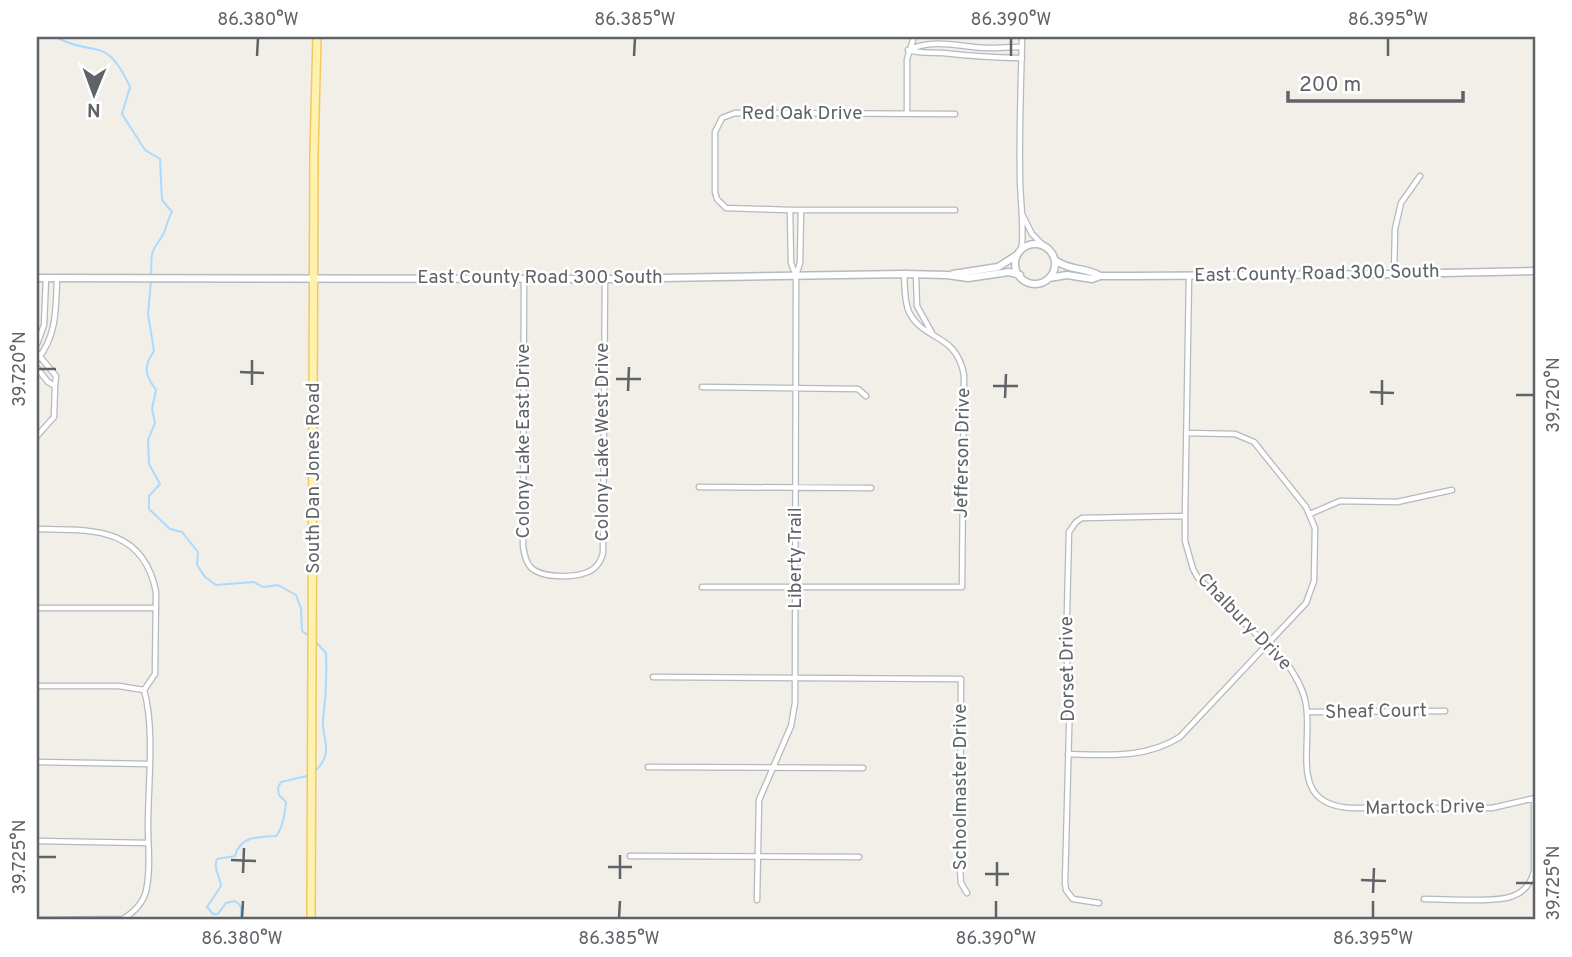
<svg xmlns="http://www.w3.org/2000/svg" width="1572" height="957" font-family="Overpass,sans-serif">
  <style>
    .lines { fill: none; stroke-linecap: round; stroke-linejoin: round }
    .stream { stroke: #aadaff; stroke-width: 2 }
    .street-casing { stroke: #b5b8bc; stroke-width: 7 }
    .secondary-casing { stroke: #b6babf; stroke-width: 9 }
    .primary-casing { stroke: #f2c960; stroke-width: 10 }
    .street { stroke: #fff; stroke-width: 4.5 }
    .secondary { stroke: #fff; stroke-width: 6 }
    .primary { stroke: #fff2af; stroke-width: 7 }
    .ticks { fill: none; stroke: #5f6368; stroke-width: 2.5 }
    .labels { text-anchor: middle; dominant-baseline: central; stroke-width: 5; stroke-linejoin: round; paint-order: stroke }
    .street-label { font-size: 19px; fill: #5f6368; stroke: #fff }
    .neatline { fill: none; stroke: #5f6368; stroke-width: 2.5 }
    .ticks-label { font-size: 18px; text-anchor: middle; fill: #5f6368 }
  </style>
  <rect width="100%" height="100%" fill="#f1efe8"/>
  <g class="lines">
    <path class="stream" d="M56,37C96,59 105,33 130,87L122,114L145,150L160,159L162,200L172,212C167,220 166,231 161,238C149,255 152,255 151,275
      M151,280L148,314L154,351C143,367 145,375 156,390L152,409L155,423L148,440L149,464L160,484L149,496V509L170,529L182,532L198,552L197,565L205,577L216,585L254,582L263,587L278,585L296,595L301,608L302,631L309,636
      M315,771C321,766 325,760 326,752C327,742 322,731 323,720C326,697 327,676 326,653L316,642
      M240,920C241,913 244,906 235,901L226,903L218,914H213L207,907L221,886C220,875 213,870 217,859L235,856C240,836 258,837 276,836C283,828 285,813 286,802L279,795L278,788L281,782L307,776"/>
    <g class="street-casing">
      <path id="street" d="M908,50C935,38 960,47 987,48C999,48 1011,47 1022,47
        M909,50C921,54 931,52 943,53C970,56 995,58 1022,58
        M907,113V59L914,37
        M955,210H790L726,208L717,199L715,192V132L722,118L735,113L955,114
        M1022,214L1032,234L1044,246
        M1021,250C1025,236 1020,196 1020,179C1019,132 1021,84 1022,37
        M1394,274L1395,229L1401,203L1420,176
        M796,275L800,263L801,210
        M916,275L917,306L932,333
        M1189,276L1185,516V541L1193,569L1198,578L1288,665C1296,677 1304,690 1306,705C1313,748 1287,805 1352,808H1492L1535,798
        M524,279L523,545C524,554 526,565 534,570C546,578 577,578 590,571C598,567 601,561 603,553L605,279
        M37,344L44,325L46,278
        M37,353L56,376L55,386L48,382L37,368
        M37,360C57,336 56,308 57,278
        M702,387L858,389L866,396
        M37,436L54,417L55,386
        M699,487L871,488
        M1310,514L1340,501L1397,502L1452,490
        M37,529C89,530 143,525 156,592L155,674L144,690
        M702,587H962L964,375C956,332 924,342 909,312C904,301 905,287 904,274
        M37,608H156
        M653,677L961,679L960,869L961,883L967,893
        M37,686H119L144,690
        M1307,712L1445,711
        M1068,754C1107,755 1145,759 1180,737L1306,603L1314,581L1315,528L1306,507L1254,442L1235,434L1186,433
        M37,762L149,764
        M648,767L863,768
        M37,841L148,843
        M630,856L859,857
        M1424,899C1445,899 1496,903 1513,896C1524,892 1531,883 1534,871V798
        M757,900L759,800L791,726L795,703L796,276L791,263L790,210
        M1099,903L1073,899L1066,890L1065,883L1070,694L1066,651L1069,532L1076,522L1082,518L1185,516
        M37,920L123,919C134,912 143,904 146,891C151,870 148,846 148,825C148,785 155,728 144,690"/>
    </g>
    <g class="secondary-casing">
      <path id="secondary" d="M1015 264a20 20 0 1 1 40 0a20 20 0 1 1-40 0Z
        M1055,260C1069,271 1086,267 1100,276
        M953,274L998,267L1017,255
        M37,278L605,279L904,274L947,275L968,278L1009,272L1020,275
        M1049,278L1067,275L1092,279L1100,276H1134L1394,274L1535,271"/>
    </g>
    <g class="primary-casing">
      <path id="primary" d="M311,920L314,152L317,37"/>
    </g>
    <use href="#street" class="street"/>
    <use href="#secondary" class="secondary"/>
    <use href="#primary" class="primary"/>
  </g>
  <path class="ticks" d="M257,56L258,38M634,56L635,38M1011,56V38M1388,56V38M38,369H56M240,372L264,373M616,379H641M252,385V360M993,386H1018M628,391L629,367M1370,392L1394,393M1516,395H1534M1005,398L1006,374M1382,405V380M38,857H56M231,860L256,861M608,867H632M243,873L244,848M985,874H1009M620,879V855M1361,880L1386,881M1516,883H1534M997,886V862M1373,893L1374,868M242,918L243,901M619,918L620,901M996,918V901M1373,918V901"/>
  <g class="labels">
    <g class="street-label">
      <text x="802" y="114">Red Oak Drive</text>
      <text transform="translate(1317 274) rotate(-1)">East County Road 300 South</text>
      <text x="540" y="278">East County Road 300 South</text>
      <text transform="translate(524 441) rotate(-90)">Colony Lake East Drive</text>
      <text transform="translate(603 442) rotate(-90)">Colony Lake West Drive</text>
      <text transform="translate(963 453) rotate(-89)">Jefferson Drive</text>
      <text transform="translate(314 478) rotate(-90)">South Dan Jones Road</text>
      <text transform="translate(796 558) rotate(-90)">Liberty Trail</text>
      <text transform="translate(1244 622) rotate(46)">Chalbury Drive</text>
      <text transform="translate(1068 669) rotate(-91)">Dorset Drive</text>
      <text transform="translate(1376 712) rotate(-1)">Sheaf Court</text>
      <text transform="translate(961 787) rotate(-90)">Schoolmaster Drive</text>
      <text transform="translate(1425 808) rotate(-1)">Martock Drive</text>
    </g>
  </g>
  <rect width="1572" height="957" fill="none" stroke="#ffffff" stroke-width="77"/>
  <g transform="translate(94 94) rotate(181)" stroke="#ffffff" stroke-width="5" paint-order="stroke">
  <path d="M0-5L12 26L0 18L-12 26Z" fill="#5f6368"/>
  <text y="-10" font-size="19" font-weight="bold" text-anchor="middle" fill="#5f6368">N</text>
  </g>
  <path d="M1288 91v10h175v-10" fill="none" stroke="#5f6368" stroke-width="3.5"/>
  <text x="1299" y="91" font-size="21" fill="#5f6368" stroke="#ffffff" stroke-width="5" paint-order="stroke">200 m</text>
  <rect x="38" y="38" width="1496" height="880" class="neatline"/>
  <g class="ticks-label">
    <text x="258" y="25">86.380°W</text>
    <text x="635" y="25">86.385°W</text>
    <text x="1011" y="25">86.390°W</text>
    <text x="1388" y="25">86.395°W</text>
    <text transform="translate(19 369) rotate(-90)" y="6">39.720°N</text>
    <text transform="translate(1553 395) rotate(-90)" y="6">39.720°N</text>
    <text transform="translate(19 857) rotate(-90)" y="6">39.725°N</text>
    <text transform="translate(1553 883) rotate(-90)" y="6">39.725°N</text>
    <text x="242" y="944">86.380°W</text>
    <text x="619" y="944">86.385°W</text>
    <text x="996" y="944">86.390°W</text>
    <text x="1373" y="944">86.395°W</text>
  </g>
</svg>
